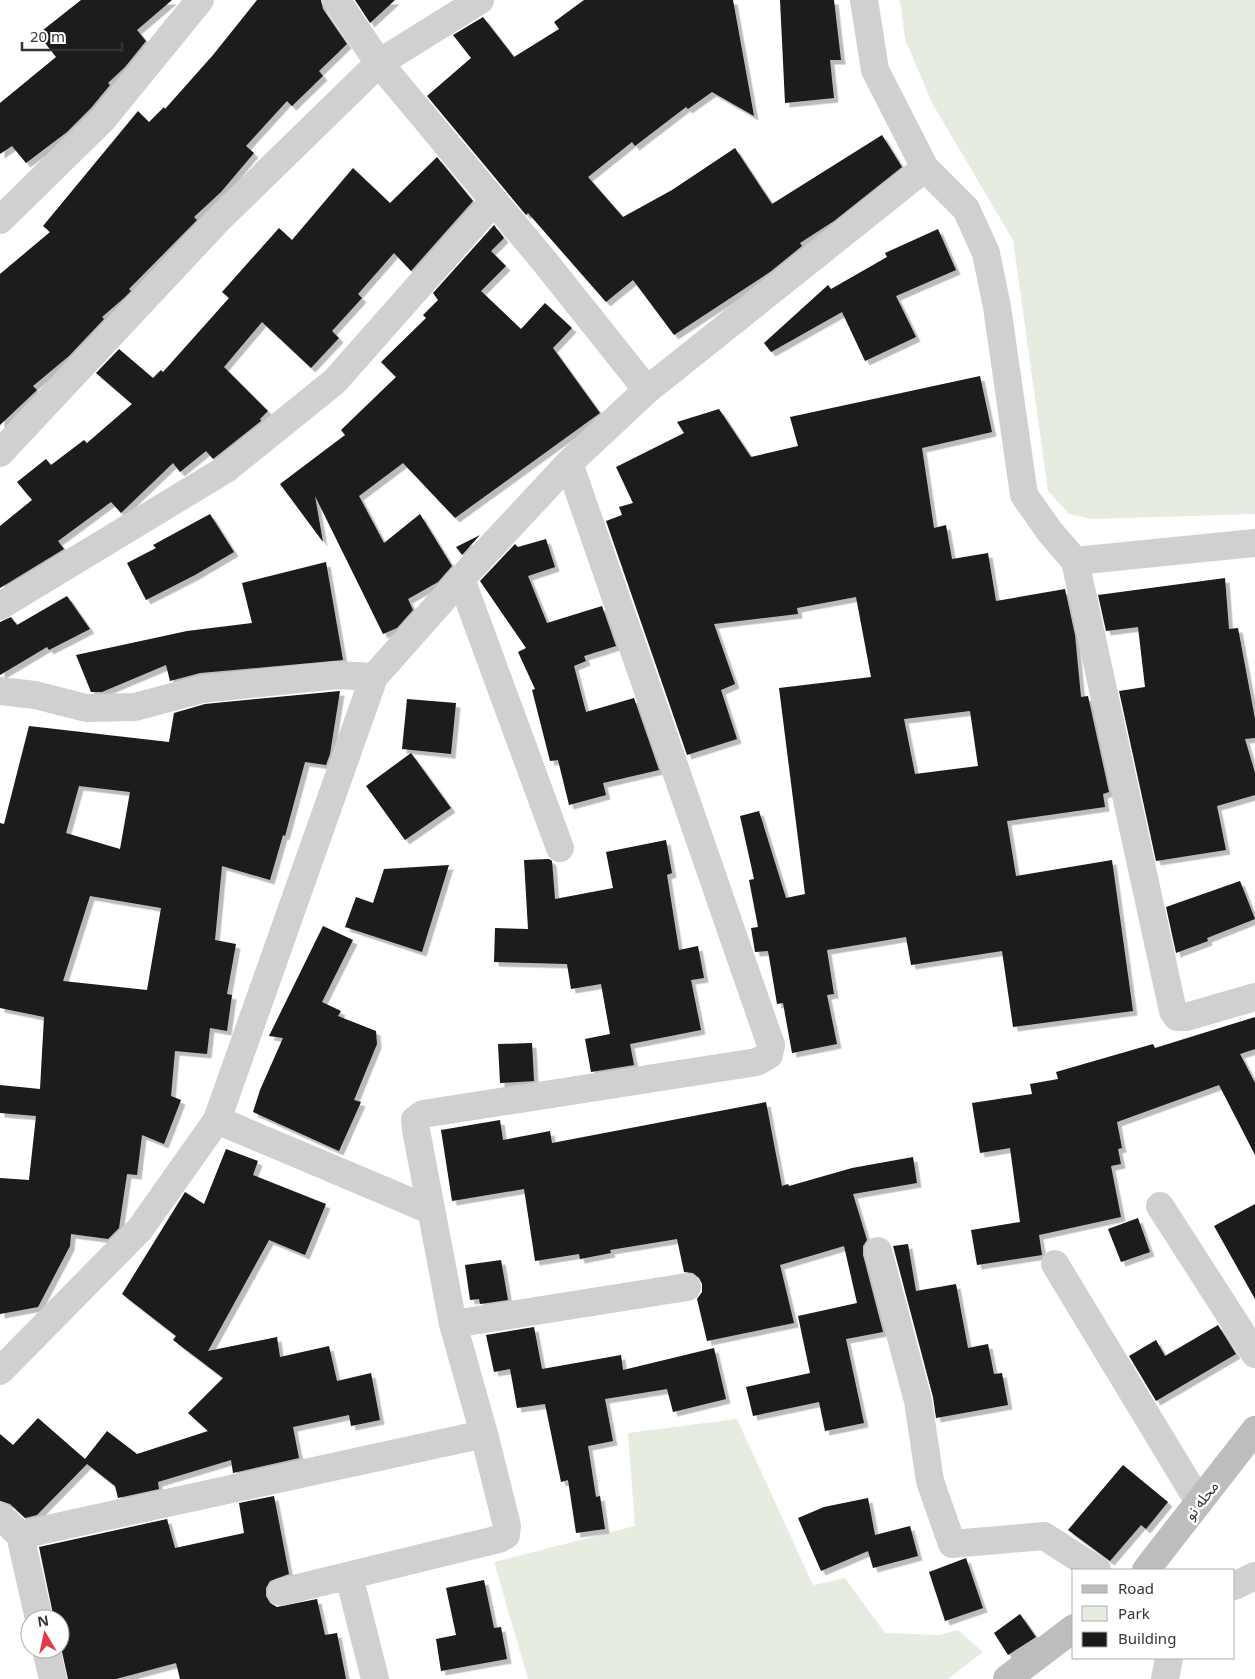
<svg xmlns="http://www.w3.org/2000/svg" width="1255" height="1679" font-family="'Noto Sans','Noto Sans Arabic',sans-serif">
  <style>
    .green { fill: #e6ecdf }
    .building { fill: #1a1a1a; fill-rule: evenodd; filter: url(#shadow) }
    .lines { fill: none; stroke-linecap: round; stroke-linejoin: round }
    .street { stroke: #d0d0d0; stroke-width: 28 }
    .secondary { stroke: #bdbdbd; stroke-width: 28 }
    .labels { text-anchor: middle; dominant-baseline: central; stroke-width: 5; stroke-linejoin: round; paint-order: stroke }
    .street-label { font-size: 15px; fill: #333; stroke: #fff }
  </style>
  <defs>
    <filter id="shadow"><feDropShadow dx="4.5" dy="4.5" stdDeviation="0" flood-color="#0004"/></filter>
  </defs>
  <rect width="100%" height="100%" fill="#fff"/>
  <path class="green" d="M900,0H1255V514L1092,519L1069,514L1048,491L1013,240L932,103L905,39Z
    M737,1419L813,1585L845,1578L885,1633L939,1635L958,1630L983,1652L948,1679H528L494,1562L635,1526L628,1433Z"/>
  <path class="building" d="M81,0H172L137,30L146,41L125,67L108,83L110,85L91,108L67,132L26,163L12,146L0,154V103L56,57L38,34Z
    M257,0H321L323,9L347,44L319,71L323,76L292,106L287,101L246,146L254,153L221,192L194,217L197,220L129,289L131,291L124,298L102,317L104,319L69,356L33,386L37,390L0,425V274L50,232L43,226L138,111L149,122L164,107L165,109L213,55Z
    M355,0H395L370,23Z
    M584,0H733L754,116L712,92L688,109L686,107L635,146L632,142L588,177L623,217L672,190L735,148L772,204L882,135L902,167L834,221L800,243L802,246L770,272L674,335L633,280L606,302L528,213L526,215L427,96L471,58L453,35L483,17L514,57L559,29L554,22Z
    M780,0H834L841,60H830L834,98L785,103Z
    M437,157L473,201L411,271L394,253L358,294L362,298L332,331L339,338L311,368L262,322L224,367L268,411L260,419L261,421L213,459L206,451L180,472L173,463L121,513L111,502L58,541L64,549L0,588V526L32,500L17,482L46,459L51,465L84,440L87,443L132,404L96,373L119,349L153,378L161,370L163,372L229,298L222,292L279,228L292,240L353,168L390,203Z
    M494,225L504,238L491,251L506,266L481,291L521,329L545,303L572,328L553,348L600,413L455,518L403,463L359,496L384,543L420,514L452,566L438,582L408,599L413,610L397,628L383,634L315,496L323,542L280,484L345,435L341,430L396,377L381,362L426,318L423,315L438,300L433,293Z
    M938,229L956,270L896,296L916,337L865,361L842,312L771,352L764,343L828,285L831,289L887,257L885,253Z
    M980,376L992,432L922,448L934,528L946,525L952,559L988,553L996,601L1065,589L1075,635L1081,697L1088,696L1109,792L1103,794L1105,807L1007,821L1016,876L1112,860L1133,1011L1013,1027L1002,951L911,965L906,937L827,950L834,994L827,995L837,1044L792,1053L783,1003L777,1004L768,951L755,952L751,928L758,927L749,880L754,879L740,816L759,811L786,898L805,894L779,688L871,677L856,597L797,608L798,614L714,624L735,684L721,690L737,739L687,755L606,521L622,515L619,507L633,503L616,467L684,433L677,422L719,409L751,457L798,446L790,417ZM970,711L978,766L915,774L904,719Z
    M210,514L234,552L195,575L146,600L127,563L156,548L153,545Z
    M480,535L462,555L456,547Z
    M546,539L555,567L528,576L547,623L602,606L616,646L584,656L586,661L574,666L586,712L634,698L659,770L603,783L606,795L569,805L558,760L550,761L532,690L535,689L518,652L526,648L480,581L515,544L518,547Z
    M326,562L343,660L200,673L170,681L166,665L102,692H91L76,655L187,631L252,623L242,583Z
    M1225,578L1229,629L1238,628L1255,719V738L1245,739L1255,773V795L1217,806L1226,850L1156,861L1119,691L1145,687L1138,627L1106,631L1098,595Z
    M67,596L90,629L49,650L47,647L0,675V622L11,617L17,625Z
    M340,691L330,754L326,765L305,762L285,836L283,835L270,880L222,866L215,940L236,944L227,994L232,995L227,1031L210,1028L207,1054L175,1051L171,1096L181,1100L164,1144L142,1135L137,1175L127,1174L119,1228L108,1239L71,1234L70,1246L38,1307L0,1314V1178L29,1180L36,1116L0,1113V1085L40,1089L44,1017L0,1008V823L4,824L29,726L169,742L174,713L205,704ZM79,786L130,792L120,849L66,833ZM90,896L161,908L147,990L63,981Z
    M407,699L456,703L451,754L402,749Z
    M411,753L451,808L405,840L366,786Z
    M666,840L672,873L667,875L679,950L698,946L704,978L691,980L701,1030L630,1044L634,1065L591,1072L585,1039L610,1034L601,984L571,989L567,964L494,962L495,928L528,929L524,860L549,859L552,861L555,899L613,888L606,852Z
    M449,865L422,952L345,927L356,897L373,903L384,869Z
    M1240,881L1255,919L1207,938L1208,941L1176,953L1166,907Z
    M323,926L353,940L322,1002L341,1011L338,1016L376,1031L377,1044L354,1100L361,1102L339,1151L253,1112L260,1090L283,1038L269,1036Z
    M1255,1017V1049L1240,1054L1255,1083V1155L1219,1085L1117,1122L1122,1148L1118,1149L1121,1164L1111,1166L1121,1217L1039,1235L1042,1255L977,1265L971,1230L1020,1222L1010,1148L980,1153L972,1103L1032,1094L1030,1084L1058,1079L1056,1072L1153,1044L1155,1048Z
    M532,1043L534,1081L500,1083L498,1044Z
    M766,1102L782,1186L788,1184L789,1186L852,1168L913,1157L917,1183L853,1194L867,1240L863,1246V1255L883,1332L846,1339L864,1423L825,1431L819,1402L753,1416L746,1387L810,1373L798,1316L857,1303L844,1246L780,1265L794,1323L707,1341L697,1299L702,1292V1284L699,1278L693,1273L684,1272L677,1239L610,1250L611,1253L580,1259L579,1254L535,1261L524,1189L452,1201L441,1130L500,1120L503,1140L550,1131L552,1143Z
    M226,1149L258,1161L253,1175L326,1204L305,1255L269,1240L208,1351L277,1337L280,1357L329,1346L337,1381L371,1373L380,1420L351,1426L349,1415L293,1427L299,1458L233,1473L231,1460L158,1482L159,1489L118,1498L115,1486L87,1464L37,1515L25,1518L10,1504L0,1501V1434L13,1445L38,1418L85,1459L107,1431L137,1454L208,1431L188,1413L223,1378L173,1340L176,1336L122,1294L185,1192L204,1204Z
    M1255,1204V1299L1214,1226Z
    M1138,1218L1150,1252L1121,1262L1108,1229Z
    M908,1244L916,1291L956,1284L968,1348L988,1344L994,1374L1002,1373L1008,1405L936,1418L933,1397L893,1246Z
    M501,1260L508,1300L480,1304L479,1299L470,1300L465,1265Z
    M1218,1325L1236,1354L1156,1401L1129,1356L1156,1340L1165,1356Z
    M534,1327L542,1369L621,1355L623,1370L714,1348L726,1399L673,1412L667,1389L605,1399L613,1441L588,1446L596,1497L600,1496L605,1529L576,1533L568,1480L561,1482L545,1404L517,1408L510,1369L494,1372L486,1335Z
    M1123,1465L1168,1502L1146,1529L1141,1525L1110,1561L1068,1530Z
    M274,1496L289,1574L270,1581L266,1588V1596L270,1603L277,1607L317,1599L325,1635L337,1633L346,1679H180L176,1663L116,1679H68L60,1643V1619H54L39,1547L167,1519L175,1548L244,1533L239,1503Z
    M868,1498L875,1535L910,1526L918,1556L873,1568L868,1551L821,1571L798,1518L824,1507Z
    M966,1558L983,1608L945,1621L929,1572Z
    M484,1580L494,1628L501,1627L507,1659L441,1671L436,1639L456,1635L446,1588Z
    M1020,1614L1036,1637L1008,1655L994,1633Z"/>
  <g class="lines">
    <path class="street" d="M336,0L379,63L545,262L647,390
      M864,0L875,70L925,168L966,209L986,253L997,307L1024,495L1050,532L1075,561L1255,543
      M0,220L103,119L200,0
      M0,453L218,220L379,63L480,0
      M569,463L771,1045L769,1055L757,1062L423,1114L415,1120L416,1130L453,1324L687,1287
      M1075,561L1173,1011L1177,1017H1186L1255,997
      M461,579L560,848
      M0,606L226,469L335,381L494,201
      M0,691L35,695L86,708L135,707L202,689L338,675L374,677
      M217,1120L430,1210
      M1160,1206L1255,1354
      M878,1251L918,1401L930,1481L952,1544L1044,1536L1097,1570
      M1055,1264L1199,1502
      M0,1371L140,1229L217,1120L374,677L461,579L569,463L647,390L925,168
      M0,1516L20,1535L39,1619
      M20,1535L484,1434
      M349,1576L375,1679
      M1234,1586L1255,1576
      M281,1592L499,1539L506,1535L507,1526L484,1434L453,1324
      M46,1649L53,1679
      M1165,1679L1169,1658"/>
    <path class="secondary" d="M1146,1570L1255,1430
      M1007,1679L1074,1628"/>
  </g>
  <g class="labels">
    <g class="street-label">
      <text transform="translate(1201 1500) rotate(-52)">محله نو</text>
    </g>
  </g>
  <rect x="1072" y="1569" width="162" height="90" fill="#ffffff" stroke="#adadad"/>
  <rect x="1082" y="1585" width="25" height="8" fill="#bdbdbd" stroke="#adadad"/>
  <text x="1118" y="1594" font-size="15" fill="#333333">Road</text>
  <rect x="1082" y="1606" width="25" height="15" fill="#e6ecdf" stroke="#adadad"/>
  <text x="1118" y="1619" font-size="15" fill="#333333">Park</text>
  <rect x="1082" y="1632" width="25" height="15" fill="#1a1a1a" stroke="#adadad"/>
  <text x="1118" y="1644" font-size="15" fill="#333333">Building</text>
  <g transform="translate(45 1634) rotate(351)"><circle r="24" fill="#ffffff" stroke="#adadad"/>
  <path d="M0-4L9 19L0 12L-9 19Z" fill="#e63946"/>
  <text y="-8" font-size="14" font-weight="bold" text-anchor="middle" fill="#333333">N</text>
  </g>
  <path d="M22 42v8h100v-8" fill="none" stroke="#333333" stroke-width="2.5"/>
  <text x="30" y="42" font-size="15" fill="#333333" stroke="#ffffff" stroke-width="4" paint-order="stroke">20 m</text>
</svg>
